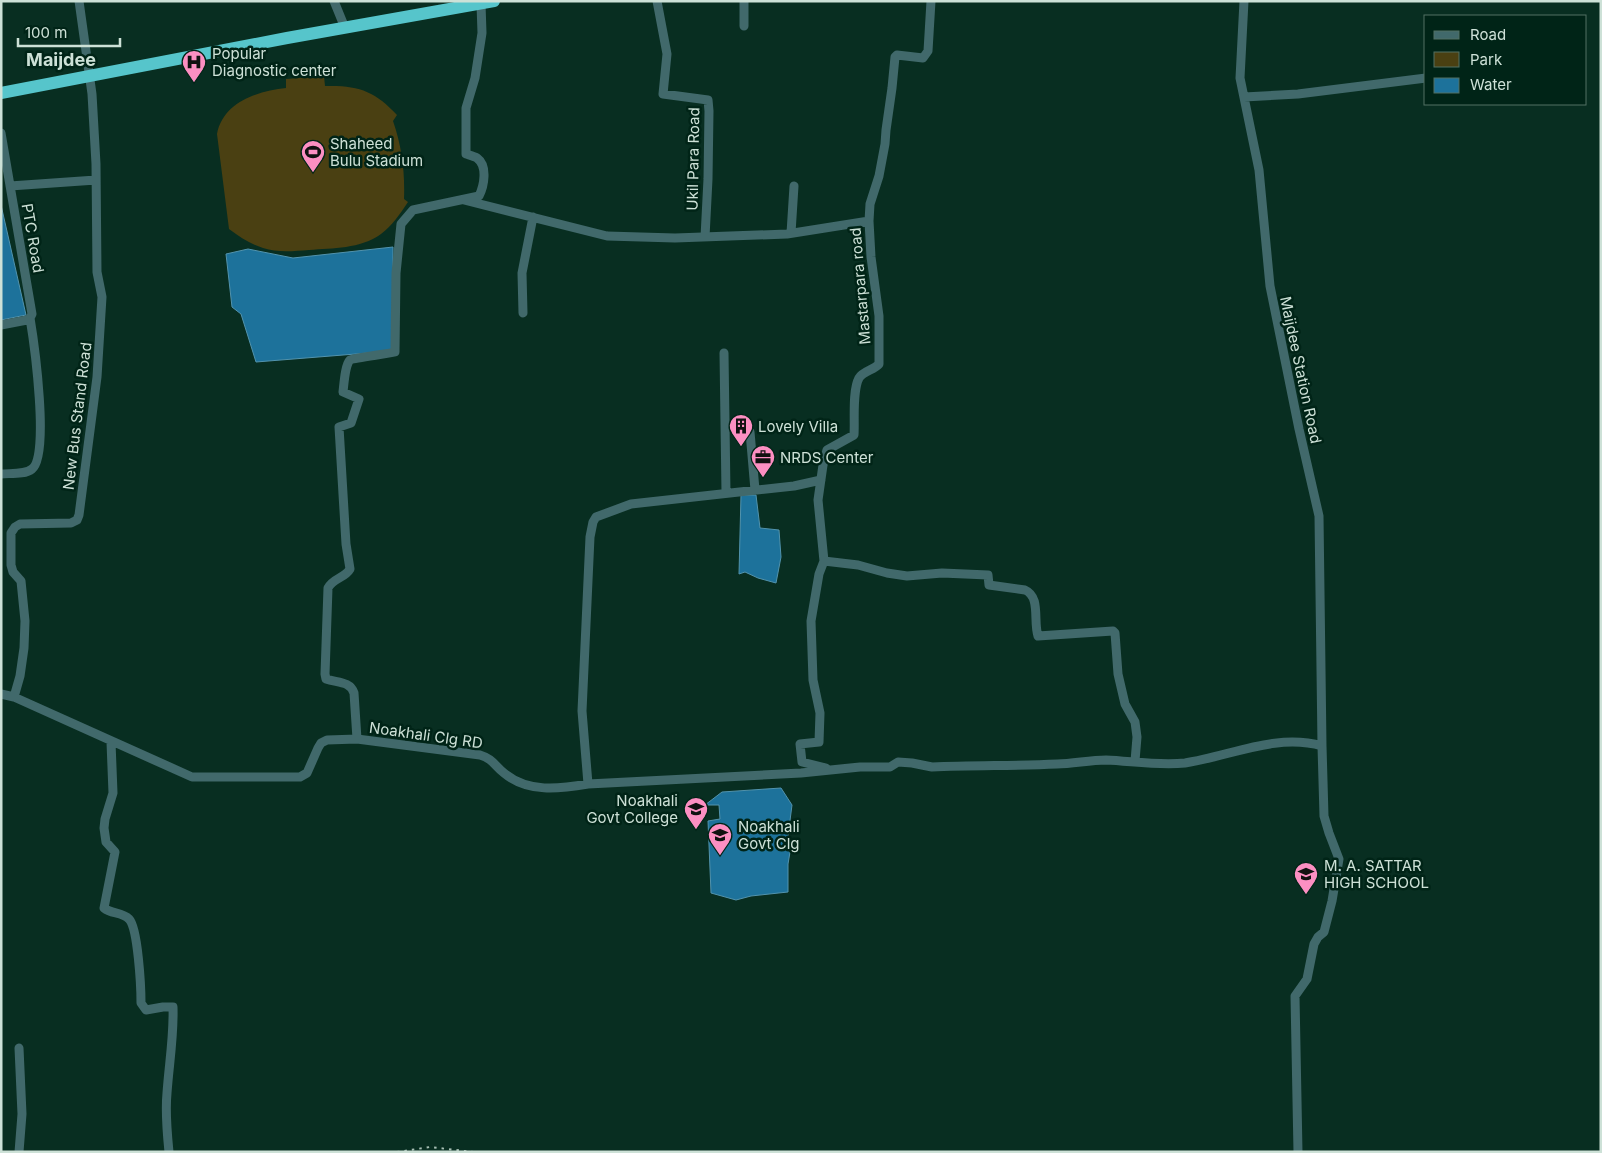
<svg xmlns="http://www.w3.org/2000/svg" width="1602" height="1153" font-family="Inter,sans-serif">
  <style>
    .green { fill: #4a4012 }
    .water { fill: #1d729b; stroke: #5293ad }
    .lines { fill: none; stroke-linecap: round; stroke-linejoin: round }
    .minor { stroke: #41696b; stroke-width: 9 }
    .highway { stroke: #56c5cb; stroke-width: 12 }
    .rail { stroke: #a6beb3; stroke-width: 2; stroke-dasharray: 2.5 5; stroke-linecap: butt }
    .labels { text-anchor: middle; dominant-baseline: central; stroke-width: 5; stroke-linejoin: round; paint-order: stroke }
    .poi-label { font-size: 15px; fill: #cde1d7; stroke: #002417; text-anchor: start }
    .street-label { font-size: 15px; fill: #cde1d7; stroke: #002417 }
    .quarter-label { font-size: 18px; font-weight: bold; fill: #cde1d7; stroke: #002417 }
  </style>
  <rect width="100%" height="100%" fill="#082e21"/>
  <path class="green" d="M324,76L325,86C358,85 375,91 397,115L393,121C402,147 405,172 404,199L408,202C400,214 392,226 381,234C360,249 333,248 309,250C294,251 278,253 263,248C250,244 240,237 229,229L217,134C223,102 258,91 286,88V79Z"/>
  <path class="water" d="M1,205L26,315L1,320Z
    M393,247V351L256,362L241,314L232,307L226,254L248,249L293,258Z
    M741,495H756L760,528L779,530L781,557L776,583L758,578L745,572L739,574Z
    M781,788L792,805L788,836L791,846L788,864V892L751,896L736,900L711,893L708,821L720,819L719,805H705L722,792Z"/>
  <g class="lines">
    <path class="minor" d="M334,1L345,28
      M657,1L667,54L663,94L708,100L709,111L708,179L705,237
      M1244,1L1240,78L1259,170L1270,286L1299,429L1319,516L1322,746
      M744,26V1
      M1244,97L1298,94L1426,78
      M1,133L32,314L30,318L27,320L1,325
      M10,186L96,180
      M464,200L607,236L675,238L787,234L869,221
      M791,233L794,186
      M523,313L522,273L533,217
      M724,353L726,493
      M750,432L755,490
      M1,474C9,473 25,475 32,469C50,456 34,342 30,318
      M824,561L858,565L887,573L907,576L942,573L988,575L989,585L1025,590C1041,597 1033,621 1038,636L1113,631L1115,633L1118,674L1125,704L1135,722L1137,737L1135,761
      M1,694L14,697L192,777H300L307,773L318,748L321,743L327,740L357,739L480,755C493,759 494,765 504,773C528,793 559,789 588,784L582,711L590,537L593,522L596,517L631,504L794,486L821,480
      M14,697L20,676L24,648L25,621L21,581L13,572L11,565V533L15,527L20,524L71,523L77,520L79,515L97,377L102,297L97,272L96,164L92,94L79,1
      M357,739L354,693C350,681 337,683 326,679L325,674L328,588C333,578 345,578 350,569L346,544L339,427L351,423L359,399L343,392C344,384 345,365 350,360C353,358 387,354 395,352L396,273L401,224L413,210L479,196C484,186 488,166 477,158C474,156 469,155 466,154V108L475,78L482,33L481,4
      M111,742L113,793L105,819L104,828L106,842L115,852L104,908C111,914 122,912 129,919C138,928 141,987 141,1003L146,1010L163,1007H173C174,1036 169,1064 167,1093C165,1113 167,1132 169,1152
      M826,768L802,762L800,744L819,742L820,713L813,680L811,621L819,574L824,561L818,500L823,465L827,450L854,435C855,420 852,391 859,378C863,371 874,370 879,364V316L871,257L869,221L870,204L879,176L885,144L886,130L892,88L895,57L897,55L923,58L928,51L931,1
      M588,784L801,773L860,767H890L898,762L912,763L932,767C973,765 1015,766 1057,764C1073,764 1089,760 1106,760C1131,761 1159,766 1185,763C1231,756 1276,733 1322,746L1324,816L1329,833L1339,859L1332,901L1324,932L1318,937L1314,944L1307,979L1295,996L1298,1152
      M19,1152L22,1114L19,1048"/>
    <path class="highway" d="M1,93L287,38L494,1"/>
    <path class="rail" d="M397,1152L430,1147L473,1152"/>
  </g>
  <defs>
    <g id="hospital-pin" transform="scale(1.25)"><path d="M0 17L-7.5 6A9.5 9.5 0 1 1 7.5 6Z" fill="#fc8fc2" stroke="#002417"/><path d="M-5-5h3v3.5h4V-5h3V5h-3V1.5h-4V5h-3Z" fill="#111"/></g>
    <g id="stadium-pin" transform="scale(1.25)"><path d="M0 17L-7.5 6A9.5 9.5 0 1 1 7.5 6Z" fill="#fc8fc2" stroke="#002417"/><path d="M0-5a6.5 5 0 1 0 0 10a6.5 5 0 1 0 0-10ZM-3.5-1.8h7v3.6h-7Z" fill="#111"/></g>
    <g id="building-pin" transform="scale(1.25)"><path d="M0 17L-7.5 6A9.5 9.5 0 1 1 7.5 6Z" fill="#fc8fc2" stroke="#002417"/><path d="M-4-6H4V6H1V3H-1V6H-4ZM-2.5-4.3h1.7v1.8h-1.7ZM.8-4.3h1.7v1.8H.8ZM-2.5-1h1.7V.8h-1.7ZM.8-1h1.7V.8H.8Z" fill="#111"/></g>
    <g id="office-pin" transform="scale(1.25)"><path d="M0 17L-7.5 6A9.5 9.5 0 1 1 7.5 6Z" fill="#fc8fc2" stroke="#002417"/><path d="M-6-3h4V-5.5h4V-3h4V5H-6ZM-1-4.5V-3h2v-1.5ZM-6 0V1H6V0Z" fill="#111"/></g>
    <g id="university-pin" transform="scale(1.25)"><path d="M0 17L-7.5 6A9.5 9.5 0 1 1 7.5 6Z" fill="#fc8fc2" stroke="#002417"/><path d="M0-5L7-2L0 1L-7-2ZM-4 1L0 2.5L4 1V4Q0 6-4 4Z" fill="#111"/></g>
    <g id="school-pin" transform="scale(1.25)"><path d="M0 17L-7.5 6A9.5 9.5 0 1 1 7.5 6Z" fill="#fc8fc2" stroke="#002417"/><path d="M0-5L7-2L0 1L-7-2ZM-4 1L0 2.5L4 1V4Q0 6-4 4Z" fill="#111"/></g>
  </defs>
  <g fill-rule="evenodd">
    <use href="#hospital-pin" x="194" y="62"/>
    <use href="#stadium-pin" x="313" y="152"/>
    <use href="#building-pin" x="741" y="426"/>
    <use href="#office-pin" x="763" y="457"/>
    <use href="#university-pin" x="696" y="809"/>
    <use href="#university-pin" x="720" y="835"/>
    <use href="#school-pin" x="1306" y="874"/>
  </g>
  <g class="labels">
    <g class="poi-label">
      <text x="212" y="53">Popular<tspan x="212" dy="17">Diagnostic center</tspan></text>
      <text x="330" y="143">Shaheed<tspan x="330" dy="17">Bulu Stadium</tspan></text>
      <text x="758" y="426">Lovely Villa</text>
      <text x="780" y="457">NRDS Center</text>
      <text x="678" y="800" text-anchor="end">Noakhali<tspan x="678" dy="17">Govt College</tspan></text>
      <text x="738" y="826">Noakhali<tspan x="738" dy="17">Govt Clg</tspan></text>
      <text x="1324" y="865">M. A. SATTAR<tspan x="1324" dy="17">HIGH SCHOOL</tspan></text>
    </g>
    <g class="street-label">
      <text transform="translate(693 159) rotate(-89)">Ukil Para Road</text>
      <text transform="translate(33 238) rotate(80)">PTC Road</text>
      <text transform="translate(860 286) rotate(-95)">Mastarpara road</text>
      <text transform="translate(1301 370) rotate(78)">Maijdee Station Road</text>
      <text transform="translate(77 416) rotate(-83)">New Bus Stand Road</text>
      <text transform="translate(426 735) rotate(8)">Noakhali Clg RD</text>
    </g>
    <g class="quarter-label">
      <text x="61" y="59">Maijdee</text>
    </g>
  </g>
  <rect width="1602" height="1153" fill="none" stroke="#cde1d7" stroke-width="5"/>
  <rect x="1424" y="15" width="162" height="90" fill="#002417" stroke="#527064"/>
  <rect x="1434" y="31" width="25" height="8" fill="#41696b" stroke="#527064"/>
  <text x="1470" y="40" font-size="15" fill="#cde1d7">Road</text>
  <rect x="1434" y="52" width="25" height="15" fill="#4a4012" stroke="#527064"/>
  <text x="1470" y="65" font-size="15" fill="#cde1d7">Park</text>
  <rect x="1434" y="78" width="25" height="15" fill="#1d729b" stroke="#527064"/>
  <text x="1470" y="90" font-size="15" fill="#cde1d7">Water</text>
  <path d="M18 38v8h102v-8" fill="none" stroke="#cde1d7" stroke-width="2.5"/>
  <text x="25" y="38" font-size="15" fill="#cde1d7" stroke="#002417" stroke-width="4" paint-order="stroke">100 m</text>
</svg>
